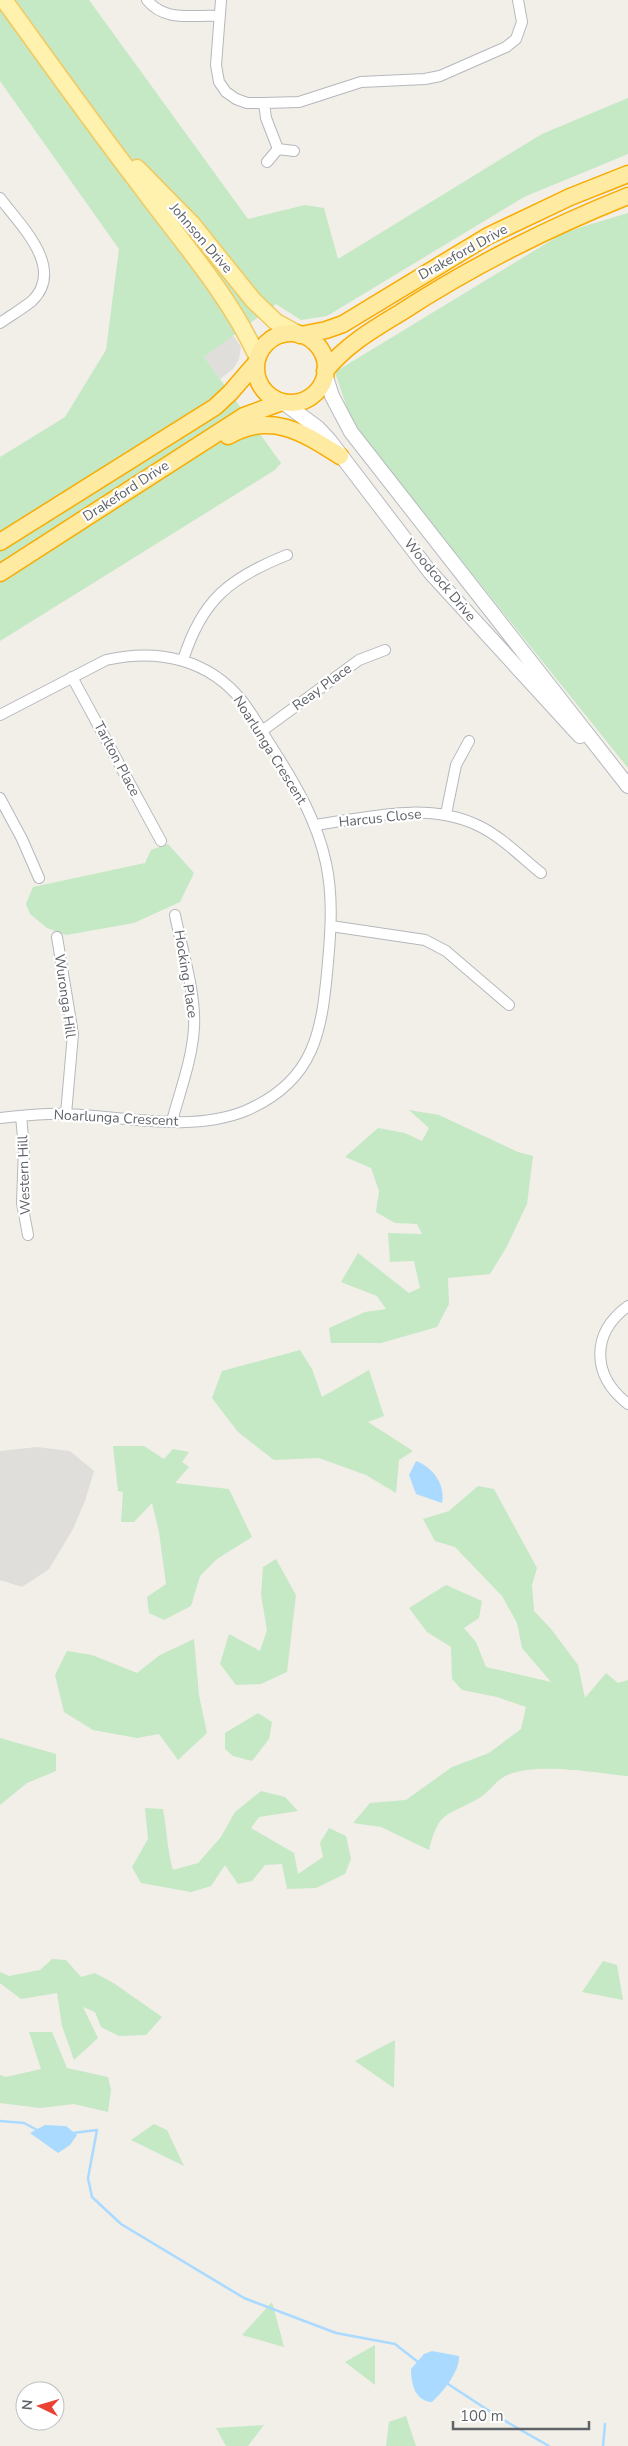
<svg xmlns="http://www.w3.org/2000/svg" width="628" height="2446" font-family="'Nunito Sans',sans-serif">
  <style>
    .industrial { fill: #e0deda }
    .green { fill: #c5e8c5 }
    .water { fill: #aadaff }
    .lines { fill: none; stroke-linecap: round; stroke-linejoin: round }
    .stream { stroke: #aadaff; stroke-width: 2.5 }
    .minor-casing { stroke: #b5b8bc; stroke-width: 12 }
    .secondary-casing { stroke: #b6babf; stroke-width: 16 }
    .primary-casing { stroke: #f2c960; stroke-width: 19 }
    .trunk-casing { stroke: #f9ab00; stroke-width: 19 }
    .minor { stroke: #fff; stroke-width: 10 }
    .secondary { stroke: #fff; stroke-width: 14 }
    .primary { stroke: #fff2af; stroke-width: 16 }
    .trunk { stroke: #feeaa1; stroke-width: 16 }
    .labels { text-anchor: middle; dominant-baseline: central; stroke-width: 4.5; stroke-linejoin: round; paint-order: stroke }
    .street-label { font-size: 14px; fill: #5f6368; stroke: #fff }
  </style>
  <rect width="100%" height="100%" fill="#f1efe8"/>
  <path class="industrial" d="M233,335L241,347L239,359L233,369L220,379L204,357Z
    M37,1447L70,1451L94,1471L85,1501L73,1529L49,1569L22,1587L0,1580V1451Z"/>
  <path class="green" d="M0,0H89L248,219L305,205L324,208L338,259L542,134L628,98V154L524,197L327,316L301,320L276,304L204,357L281,463L275,470L0,641V457L65,417L106,350L119,249L0,81Z
    M628,213V768L380,459L350,417L335,372L565,232Z
    M168,844L194,873L180,902L134,923L66,935L47,928L30,914L26,904L33,887L145,863L151,850Z
    M409,1110L439,1115L518,1152L533,1156L527,1204L506,1248L490,1274L448,1278L449,1304L437,1327L381,1343H331L329,1328L365,1312L386,1309L377,1296L341,1282L358,1253L409,1293L420,1288L414,1261L390,1262L388,1233L422,1234L417,1224L395,1223L376,1212L379,1191L371,1168L345,1157L378,1128L405,1133L422,1141L429,1128Z
    M300,1350L312,1369L322,1397L369,1370L384,1416L368,1422L413,1451L399,1460L396,1493L366,1475L319,1458L274,1460L238,1432L212,1398L222,1371Z
    M113,1446H144L164,1459L173,1449L189,1452L182,1462L189,1467L175,1483L229,1489L252,1537L217,1559L200,1576L191,1606L164,1620L149,1613L147,1597L166,1584L159,1532L152,1503L134,1522H121L123,1492L118,1491Z
    M478,1486L494,1489L537,1568L532,1585L534,1611L551,1629L578,1665L585,1698L606,1673L618,1683L628,1680V1776C595,1773 530,1760 502,1778C493,1784 488,1793 479,1798C445,1818 440,1809 429,1850L381,1827L353,1823L370,1803L406,1800L452,1767L489,1753L521,1729L526,1707L497,1697L462,1690L452,1679L451,1647L427,1632L409,1608L446,1585L482,1601L479,1618L464,1628L476,1642L486,1667L551,1682L522,1648L517,1623L502,1596L455,1547L435,1541L423,1519L449,1511Z
    M276,1559L296,1595L287,1672L261,1684L236,1685L220,1664L229,1634L260,1651L267,1630L261,1595L263,1567Z
    M194,1639L199,1695L207,1733L178,1760L159,1734L137,1738L93,1730L64,1712L55,1675L67,1651L92,1655L137,1673L160,1655Z
    M258,1713L272,1722L269,1739L252,1761L233,1756L225,1749V1733Z
    M0,1738L56,1754V1771L27,1783L0,1805Z
    M261,1791L285,1797L298,1811L259,1817L251,1828L294,1853L298,1874L323,1857L320,1843L329,1828L346,1836L351,1859L345,1874L316,1888L287,1889L282,1864L265,1865L252,1881L238,1884L225,1865L211,1886L191,1892L141,1883L132,1867L148,1839L145,1808L163,1809C167,1830 167,1850 173,1870L198,1863L221,1837L235,1812Z
    M52,1959L66,1960L81,1977L95,1973L115,1984L162,2017L146,2035L119,2036L101,2027L95,2012L83,2007L98,2038L74,2060L62,2026L57,1993L21,1999L0,1983V1972L9,1976L40,1970Z
    M603,1961L617,1965L623,2000L582,1992Z
    M29,2032H52L67,2068L108,2077L111,2090L108,2112L74,2104L40,2108L0,2103V2075L6,2077L41,2069Z
    M395,2040L394,2088L355,2061Z
    M154,2124L167,2130L184,2166L131,2140Z
    M272,2302L284,2347L242,2335Z
    M375,2345V2385L345,2362Z
    M406,2416L416,2446H386L389,2422Z
    M264,2425L248,2446H226L216,2428Z"/>
  <path class="water" d="M416,1461C432,1467 446,1484 442,1503L416,1494L409,1475Z
    M45,2125L66,2126L77,2135L70,2145L58,2153L30,2133Z
    M432,2351L459,2356C460,2371 443,2392 432,2402C415,2401 411,2384 411,2369L424,2354Z"/>
  <g class="lines">
    <path class="stream" d="M0,2121L24,2123L39,2131
      M73,2133L97,2130L88,2178L92,2197L121,2224L244,2298L336,2333L395,2344L418,2362
      M445,2382L500,2418L549,2446
      M603,2446L605,2424"/>
    <g class="minor-casing">
      <path id="minor" d="M147,0C166,23 193,14 219,16
        M221,0L216,65L219,82L226,92L236,99L247,103H264L299,102L361,82L425,79L440,76L506,47L516,39L522,22L518,0
        M264,103L266,118L278,149
        M267,162L278,149L294,151
        M0,198C20,225 66,268 32,301C22,309 10,316 0,323
        M183,660C202,600 229,578 287,555
        M72,677L161,841
        M0,715L106,660C158,648 209,659 243,702C254,716 263,734 273,749C296,785 317,821 326,863C333,896 331,929 328,962C322,1030 316,1081 245,1111C191,1133 122,1116 65,1114C43,1113 21,1116 0,1118
        M262,731L359,660L385,650
        M0,798L22,839L39,878
        M446,814L456,765L469,741
        M314,825C368,818 425,801 477,825C501,836 521,857 541,873
        M331,926L425,940L446,951L509,1005
        M57,937L73,1034L66,1114
        M21,1116L24,1148L22,1203L28,1235
        M172,1121C180,1091 192,1060 194,1028C196,993 182,950 175,915
        M628,1306C590,1334 592,1376 628,1404"/>
    </g>
    <g class="secondary-casing">
      <path id="secondary" d="M325,374L332,396L351,432L628,786
        M284,403L318,428L330,441L430,572L580,736"/>
    </g>
    <g class="primary-casing">
      <path id="primary" d="M4,0C49,62 93,124 139,184C180,240 228,293 257,356
        M137,168L192,224L253,300L276,322L300,335"/>
    </g>
    <g class="trunk-casing">
      <path id="trunk" d="M256 368a35 35 0 1 1 70 0a35 35 0 1 1-70 0Z
        M301,335L326,330L343,324L488,236L570,197L628,174
        M325,371C346,345 372,330 400,313C472,266 548,228 628,196
        M228,436C271,411 304,433 340,456
        M0,542L215,407L230,393L256,363
        M0,573L244,416L282,402"/>
    </g>
    <use href="#minor" class="minor"/>
    <use href="#secondary" class="secondary"/>
    <use href="#primary" class="primary"/>
    <use href="#trunk" class="trunk"/>
  </g>
  <g class="labels">
    <g class="street-label">
      <text transform="translate(201 238) rotate(49)">Johnson Drive</text>
      <text transform="translate(463 252) rotate(-29)">Drakeford Drive</text>
      <text transform="translate(126 491) rotate(-33)">Drakeford Drive</text>
      <text transform="translate(440 580) rotate(50)">Woodcock Drive</text>
      <text transform="translate(322 687) rotate(-36)">Reay Place</text>
      <text transform="translate(270 750) rotate(58)">Noarlunga Crescent</text>
      <text transform="translate(117 759) rotate(62)">Tarlton Place</text>
      <text transform="translate(380 818) rotate(-6)">Harcus Close</text>
      <text transform="translate(186 974) rotate(81)">Hocking Place</text>
      <text transform="translate(65 996) rotate(82)">Wuronga Hill</text>
      <text transform="translate(116 1118) rotate(3)">Noarlunga Crescent</text>
      <text transform="translate(24 1175) rotate(-92)">Western Hill</text>
    </g>
  </g>
  <g transform="translate(40 2406) rotate(275)"><circle r="24" fill="#ffffff" stroke="#bfc1c3"/>
  <path d="M0-4L9 19L0 12L-9 19Z" fill="#ea4335"/>
  <text y="-8" font-size="14" font-weight="bold" text-anchor="middle" fill="#5f6368">N</text>
  </g>
  <path d="M453 2421v8h136v-8" fill="none" stroke="#5f6368" stroke-width="2.5"/>
  <text x="460" y="2421" font-size="15" fill="#5f6368" stroke="#ffffff" stroke-width="4" paint-order="stroke">100 m</text>
</svg>
